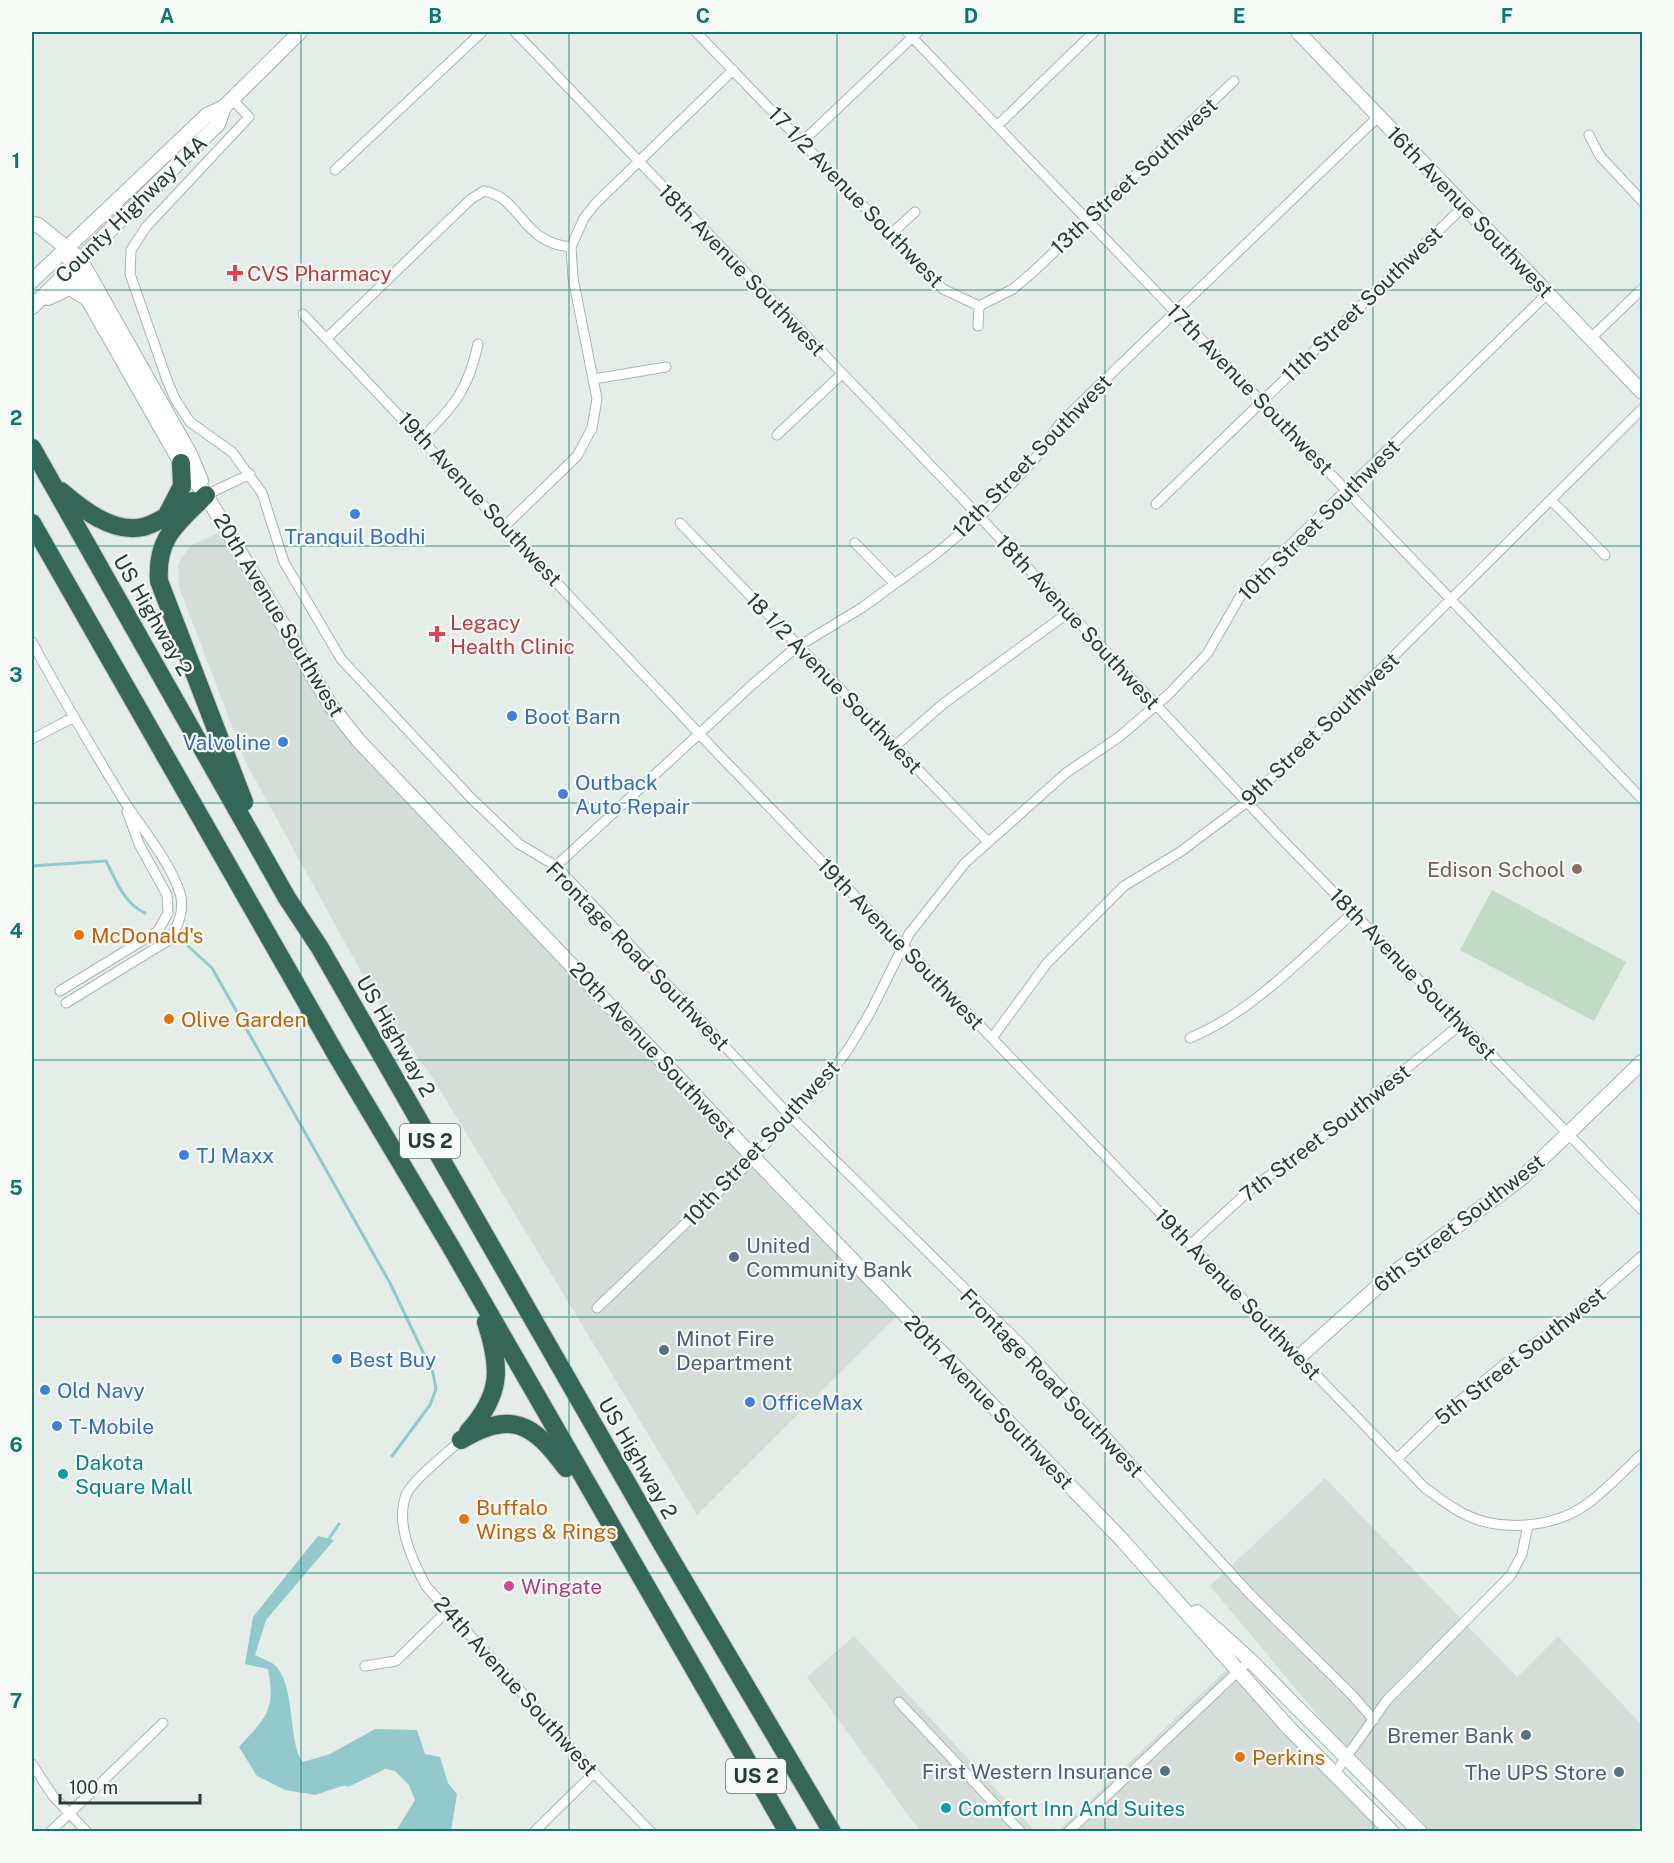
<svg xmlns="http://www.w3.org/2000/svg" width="1674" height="1863" font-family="'Public Sans',sans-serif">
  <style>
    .built { fill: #d4ddd8 }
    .green { fill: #c1dbc5 }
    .water { fill: #94c9cc }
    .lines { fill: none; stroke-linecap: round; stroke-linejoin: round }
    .stream { stroke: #94c9cc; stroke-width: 3 }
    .street-casing { stroke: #a8b5af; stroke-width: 11 }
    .secondary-casing { stroke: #a2b5ac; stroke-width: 16 }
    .highway-casing { stroke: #c2c9c6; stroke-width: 20 }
    .street { stroke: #fff; stroke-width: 9 }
    .secondary { stroke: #fff; stroke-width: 14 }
    .highway { stroke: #356657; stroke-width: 18 }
    .grid { fill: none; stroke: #0f766e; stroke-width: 1.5; stroke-opacity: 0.55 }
    .health-dot { fill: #e0444e; stroke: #f6faf7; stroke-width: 2 }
    .shop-dot { fill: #3f7fe0; stroke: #f6faf7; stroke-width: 2 }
    .education-dot { fill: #8d6e63; stroke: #f6faf7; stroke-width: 2 }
    .food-dot { fill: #e8710a; stroke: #f6faf7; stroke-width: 2 }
    .service-dot { fill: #5c6f8a; stroke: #f6faf7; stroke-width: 2 }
    .culture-dot { fill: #0f9aa8; stroke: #f6faf7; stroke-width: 2 }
    .hotel-dot { fill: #d1479c; stroke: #f6faf7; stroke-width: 2 }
    .labels { text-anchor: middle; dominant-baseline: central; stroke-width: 4.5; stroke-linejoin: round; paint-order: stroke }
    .shield { fill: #f6faf7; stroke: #64766f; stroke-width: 1.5 }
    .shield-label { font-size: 20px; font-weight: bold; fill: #263d35 }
    .street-label { font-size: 21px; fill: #263d35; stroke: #f6faf7 }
    .health-label { font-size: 21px; fill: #be3a42; stroke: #f6faf7; text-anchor: start }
    .shop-label { font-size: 21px; fill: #366cbe; stroke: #f6faf7; text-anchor: start }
    .education-label { font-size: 21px; fill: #785e54; stroke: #f6faf7; text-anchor: end }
    .food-label { font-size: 21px; fill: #c56008; stroke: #f6faf7; text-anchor: start }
    .service-label { font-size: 21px; fill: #4e5e75; stroke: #f6faf7; text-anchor: end }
    .culture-label { font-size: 21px; fill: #0d838f; stroke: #f6faf7; text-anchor: start }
    .hotel-label { font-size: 21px; fill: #b23c85; stroke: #f6faf7; text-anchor: start }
    .neatline { fill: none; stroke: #0f766e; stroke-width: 2 }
    .grid-label { font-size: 20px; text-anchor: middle; font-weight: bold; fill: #0f766e }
  </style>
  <rect width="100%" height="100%" fill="#e5ede9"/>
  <path class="built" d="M225,530L328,704L901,1312L697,1515L434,1080L374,995L246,763L179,587L178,564L190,546Z
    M1325,1478L1517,1677L1558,1636L1642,1725V1825L1635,1832L1428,1831L1336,1737L1210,1586Z
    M854,1636L1035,1831H920L807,1677Z
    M1228,1668L1382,1832H1057Z"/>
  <path class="green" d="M1492,890L1626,962L1594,1021L1460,950Z"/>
  <path class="water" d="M318,1536L334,1540L266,1620L255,1655C260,1658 267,1660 272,1663C297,1680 287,1742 303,1762L330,1754L375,1729L417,1730L425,1754L440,1757L448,1783L457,1794L451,1831H396L415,1800L409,1785L395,1771L381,1768L351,1783L315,1795L285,1790L257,1776L239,1747C266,1717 276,1711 268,1669L245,1664L253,1617Z"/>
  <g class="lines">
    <path class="stream" d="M32,866L106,861C116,880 124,904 145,913
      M188,946L212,968L390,1283L433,1373L436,1389L430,1405L392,1456
      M328,1540L339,1524
      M342,1784L349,1785L386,1767"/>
    <g class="street-casing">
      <path id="street" d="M515,32L980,517L1275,832L1642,1210
        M696,32L943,289L979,306L1013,289L1034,271L1234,81
        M907,32L1642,799
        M232,99L249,117L146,227L131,250L130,274L167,380L175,399L190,422L232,452L262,493L284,562L341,659L470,797L519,844L556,866L789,1115L1028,1351L1249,1593L1351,1694L1374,1720
        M997,126L1094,32
        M1589,135L1600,156L1642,201
        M802,142L918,32
        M335,170L482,32
        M891,234L915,212
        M303,314L725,761L1425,1488C1438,1497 1450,1507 1464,1514C1502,1533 1557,1528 1591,1501C1609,1487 1626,1469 1642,1454
        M978,326L979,306
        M327,338L471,199L484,191C521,197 521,243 571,247
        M1591,338L1642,289
        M594,379L666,367
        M777,435L842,374
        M422,438C455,405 468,390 478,344
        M206,495L250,474
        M1551,500L1605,555
        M1156,504L1465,205
        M680,523L988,842
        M505,526L577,456L592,428L597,399L573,278L571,247L584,218L596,203L733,70
        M855,543L895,584
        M32,642C60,694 90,745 121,796C139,825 170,861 180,893C185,911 178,926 169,940L66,1003
        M32,739L74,717
        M895,746L943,704L1069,612
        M556,866L753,684L794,649L863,607L937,553L980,517L1034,460L1062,421L1379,116
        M60,991L158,931L168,913L167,895L139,844L127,811
        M992,1038L1047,963L1124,886L1180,852L1247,802L1642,409
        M1190,1038C1252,1012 1303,957 1353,913
        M1190,1245L1251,1189L1317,1141L1461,1024
        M597,1308L754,1158L789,1115L824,1082L849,1048L871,1011L909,934L965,863L1066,773L1119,737L1169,694L1207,654L1244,590L1548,293
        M461,1440C449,1451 413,1480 407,1493C394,1522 412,1560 426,1586L594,1773L651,1832
        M1398,1458L1441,1416L1506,1363L1570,1319L1642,1256
        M365,1666L396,1661L448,1610
        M899,1702L1021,1832
        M32,1764L53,1796L87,1832
        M1335,1773L1387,1700L1511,1575L1522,1554L1528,1525
        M50,1832L163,1723
        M534,1832L594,1773
        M1068,1832L1250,1660"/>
    </g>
    <g class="secondary-casing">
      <path id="secondary" d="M1298,32L1642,392
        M32,224L38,225L80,259L191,456L201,481
        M66,247L74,275L181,463L206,495L331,706L358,740L754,1158L1123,1541L1288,1727L1392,1832
        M32,281L207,115L224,107L300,32
        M48,298L70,288L86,298
        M32,307L218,124L224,107
        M1299,1357L1387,1278L1523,1177L1642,1062
        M1197,1612L1250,1660L1420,1832"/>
    </g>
    <g class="highway-casing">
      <path id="highway" d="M32,448L287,898L320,948L662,1544L832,1832
        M61,491C82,509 113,534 143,527C160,523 178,508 193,501
        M206,495C177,524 156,537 159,581L244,802
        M168,513L182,486L181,463
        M32,523L337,1056L451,1247L788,1832
        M468,1432C502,1394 501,1368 486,1322
        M461,1440C511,1410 533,1423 566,1468"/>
    </g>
    <use href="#street" class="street"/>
    <use href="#secondary" class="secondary"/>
    <use href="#highway" class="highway"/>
  </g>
  <path class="grid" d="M301,32V1832M569,32V1832M837,32V1832M1105,32V1832M1373,32V1832M32,290H1642M32,546H1642M32,803H1642M32,1060H1642M32,1317H1642M32,1573H1642"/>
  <g class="health-dot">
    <path d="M232 264h6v6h6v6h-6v6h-6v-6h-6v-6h6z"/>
    <path d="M434 625h6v6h6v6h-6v6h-6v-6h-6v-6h6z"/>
  </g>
  <g class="shop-dot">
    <circle cx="355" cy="514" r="6"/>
    <circle cx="512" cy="716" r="6"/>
    <circle cx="283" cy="742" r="6"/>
    <circle cx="563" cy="794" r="6"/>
    <circle cx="184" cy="1155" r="6"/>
    <circle cx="337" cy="1359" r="6"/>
    <circle cx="45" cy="1390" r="6"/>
    <circle cx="750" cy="1402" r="6"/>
    <circle cx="57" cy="1426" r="6"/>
  </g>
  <circle class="education-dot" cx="1577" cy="869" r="6"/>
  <g class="food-dot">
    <circle cx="79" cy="935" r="6"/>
    <circle cx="169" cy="1019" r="6"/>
    <circle cx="464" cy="1519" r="6"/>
    <circle cx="1240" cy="1757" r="6"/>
  </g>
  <g class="service-dot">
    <circle cx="734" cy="1257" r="6"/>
    <circle cx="664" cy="1350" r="6"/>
    <circle cx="1526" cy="1735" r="6"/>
    <circle cx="1165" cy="1771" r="6"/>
    <circle cx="1619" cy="1772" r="6"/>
  </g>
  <g class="culture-dot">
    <circle cx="63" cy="1474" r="6"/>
    <circle cx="946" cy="1808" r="6"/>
  </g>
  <circle class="hotel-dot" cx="509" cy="1586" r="6"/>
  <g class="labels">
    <g class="shield">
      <rect x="400" y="1124" width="60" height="34" rx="4.5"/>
      <rect x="726" y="1759" width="60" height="34" rx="4.5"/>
    </g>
    <g class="shield-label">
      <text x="430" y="1141">US 2</text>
      <text x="756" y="1776">US 2</text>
    </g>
    <g class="street-label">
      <text transform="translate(1134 176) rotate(-43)">13th Street Southwest</text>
      <text transform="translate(856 197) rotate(46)">17 1/2 Avenue Southwest</text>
      <text transform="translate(131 209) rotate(-44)">County Highway 14A</text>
      <text transform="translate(1470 212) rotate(46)">16th Avenue Southwest</text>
      <text transform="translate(742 270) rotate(46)">18th Avenue Southwest</text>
      <text transform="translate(1362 304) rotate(-44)">11th Street Southwest</text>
      <text transform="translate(1250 389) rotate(46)">17th Avenue Southwest</text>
      <text transform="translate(1032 456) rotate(-46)">12th Street Southwest</text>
      <text transform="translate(480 499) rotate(47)">19th Avenue Southwest</text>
      <text transform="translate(1319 520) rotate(-45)">10th Street Southwest</text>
      <text transform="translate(153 615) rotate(60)">US Highway 2</text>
      <text transform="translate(279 615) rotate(59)">20th Avenue Southwest</text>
      <text transform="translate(1078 622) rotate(47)">18th Avenue Southwest</text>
      <text transform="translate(834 683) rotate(46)">18 1/2 Avenue Southwest</text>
      <text transform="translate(1320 729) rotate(-44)">9th Street Southwest</text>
      <text transform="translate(901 944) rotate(46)">19th Avenue Southwest</text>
      <text transform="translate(638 956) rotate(46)">Frontage Road Southwest</text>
      <text transform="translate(1413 974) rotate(46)">18th Avenue Southwest</text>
      <text transform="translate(396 1036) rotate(60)">US Highway 2</text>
      <text transform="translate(653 1050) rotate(47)">20th Avenue Southwest</text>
      <text transform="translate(1325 1133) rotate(-38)">7th Street Southwest</text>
      <text transform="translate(761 1143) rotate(-47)">10th Street Southwest</text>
      <text transform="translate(1459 1223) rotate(-38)">6th Street Southwest</text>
      <text transform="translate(1238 1294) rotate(46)">19th Avenue Southwest</text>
      <text transform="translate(1520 1356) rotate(-38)">5th Street Southwest</text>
      <text transform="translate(1052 1383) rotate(46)">Frontage Road Southwest</text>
      <text transform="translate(989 1402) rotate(46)">20th Avenue Southwest</text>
      <text transform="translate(638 1458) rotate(60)">US Highway 2</text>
      <text transform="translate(516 1686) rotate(48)">24th Avenue Southwest</text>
    </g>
    <g class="health-label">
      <text x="247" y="273">CVS Pharmacy</text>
      <text x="450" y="622">Legacy<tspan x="450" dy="24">Health Clinic</tspan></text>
    </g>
    <g class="shop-label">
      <text x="355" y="536" text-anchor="middle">Tranquil Bodhi</text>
      <text x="524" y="716">Boot Barn</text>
      <text x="271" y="742" text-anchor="end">Valvoline</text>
      <text x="575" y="782">Outback<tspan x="575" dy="24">Auto Repair</tspan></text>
      <text x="196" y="1155">TJ Maxx</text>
      <text x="349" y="1359">Best Buy</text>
      <text x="57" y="1390">Old Navy</text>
      <text x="762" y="1402">OfficeMax</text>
      <text x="69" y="1426">T-Mobile</text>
    </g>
    <g class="education-label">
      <text x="1565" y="869">Edison School</text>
    </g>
    <g class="food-label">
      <text x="91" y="935">McDonald's</text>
      <text x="181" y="1019">Olive Garden</text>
      <text x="476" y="1507">Buffalo<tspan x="476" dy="24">Wings &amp; Rings</tspan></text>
      <text x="1252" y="1757">Perkins</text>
    </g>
    <g class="service-label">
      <text x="746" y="1245" text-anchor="start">United<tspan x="746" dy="24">Community Bank</tspan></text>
      <text x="676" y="1338" text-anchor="start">Minot Fire<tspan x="676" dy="24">Department</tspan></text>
      <text x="1514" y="1735">Bremer Bank</text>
      <text x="1153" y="1771">First Western Insurance</text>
      <text x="1607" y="1772">The UPS Store</text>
    </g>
    <g class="culture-label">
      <text x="75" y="1462">Dakota<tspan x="75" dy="24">Square Mall</tspan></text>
      <text x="958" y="1808">Comfort Inn And Suites</text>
    </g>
    <g class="hotel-label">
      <text x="521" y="1586">Wingate</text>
    </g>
  </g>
  <rect width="1674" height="1863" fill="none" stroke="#f6faf7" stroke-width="66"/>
  <path d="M60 1794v9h140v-9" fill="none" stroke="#263d35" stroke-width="3"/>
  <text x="69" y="1794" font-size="18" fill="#263d35" stroke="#f6faf7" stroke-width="4.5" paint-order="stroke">100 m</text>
  <rect x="33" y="33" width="1608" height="1797" class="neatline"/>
  <g class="grid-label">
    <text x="167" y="23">A</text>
    <text x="435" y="23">B</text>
    <text x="703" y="23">C</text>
    <text x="971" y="23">D</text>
    <text x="1239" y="23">E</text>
    <text x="1507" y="23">F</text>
    <text x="16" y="168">1</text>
    <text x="16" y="425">2</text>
    <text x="16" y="682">3</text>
    <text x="16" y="938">4</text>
    <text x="16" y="1195">5</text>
    <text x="16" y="1452">6</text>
    <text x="16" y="1708">7</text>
  </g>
</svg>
